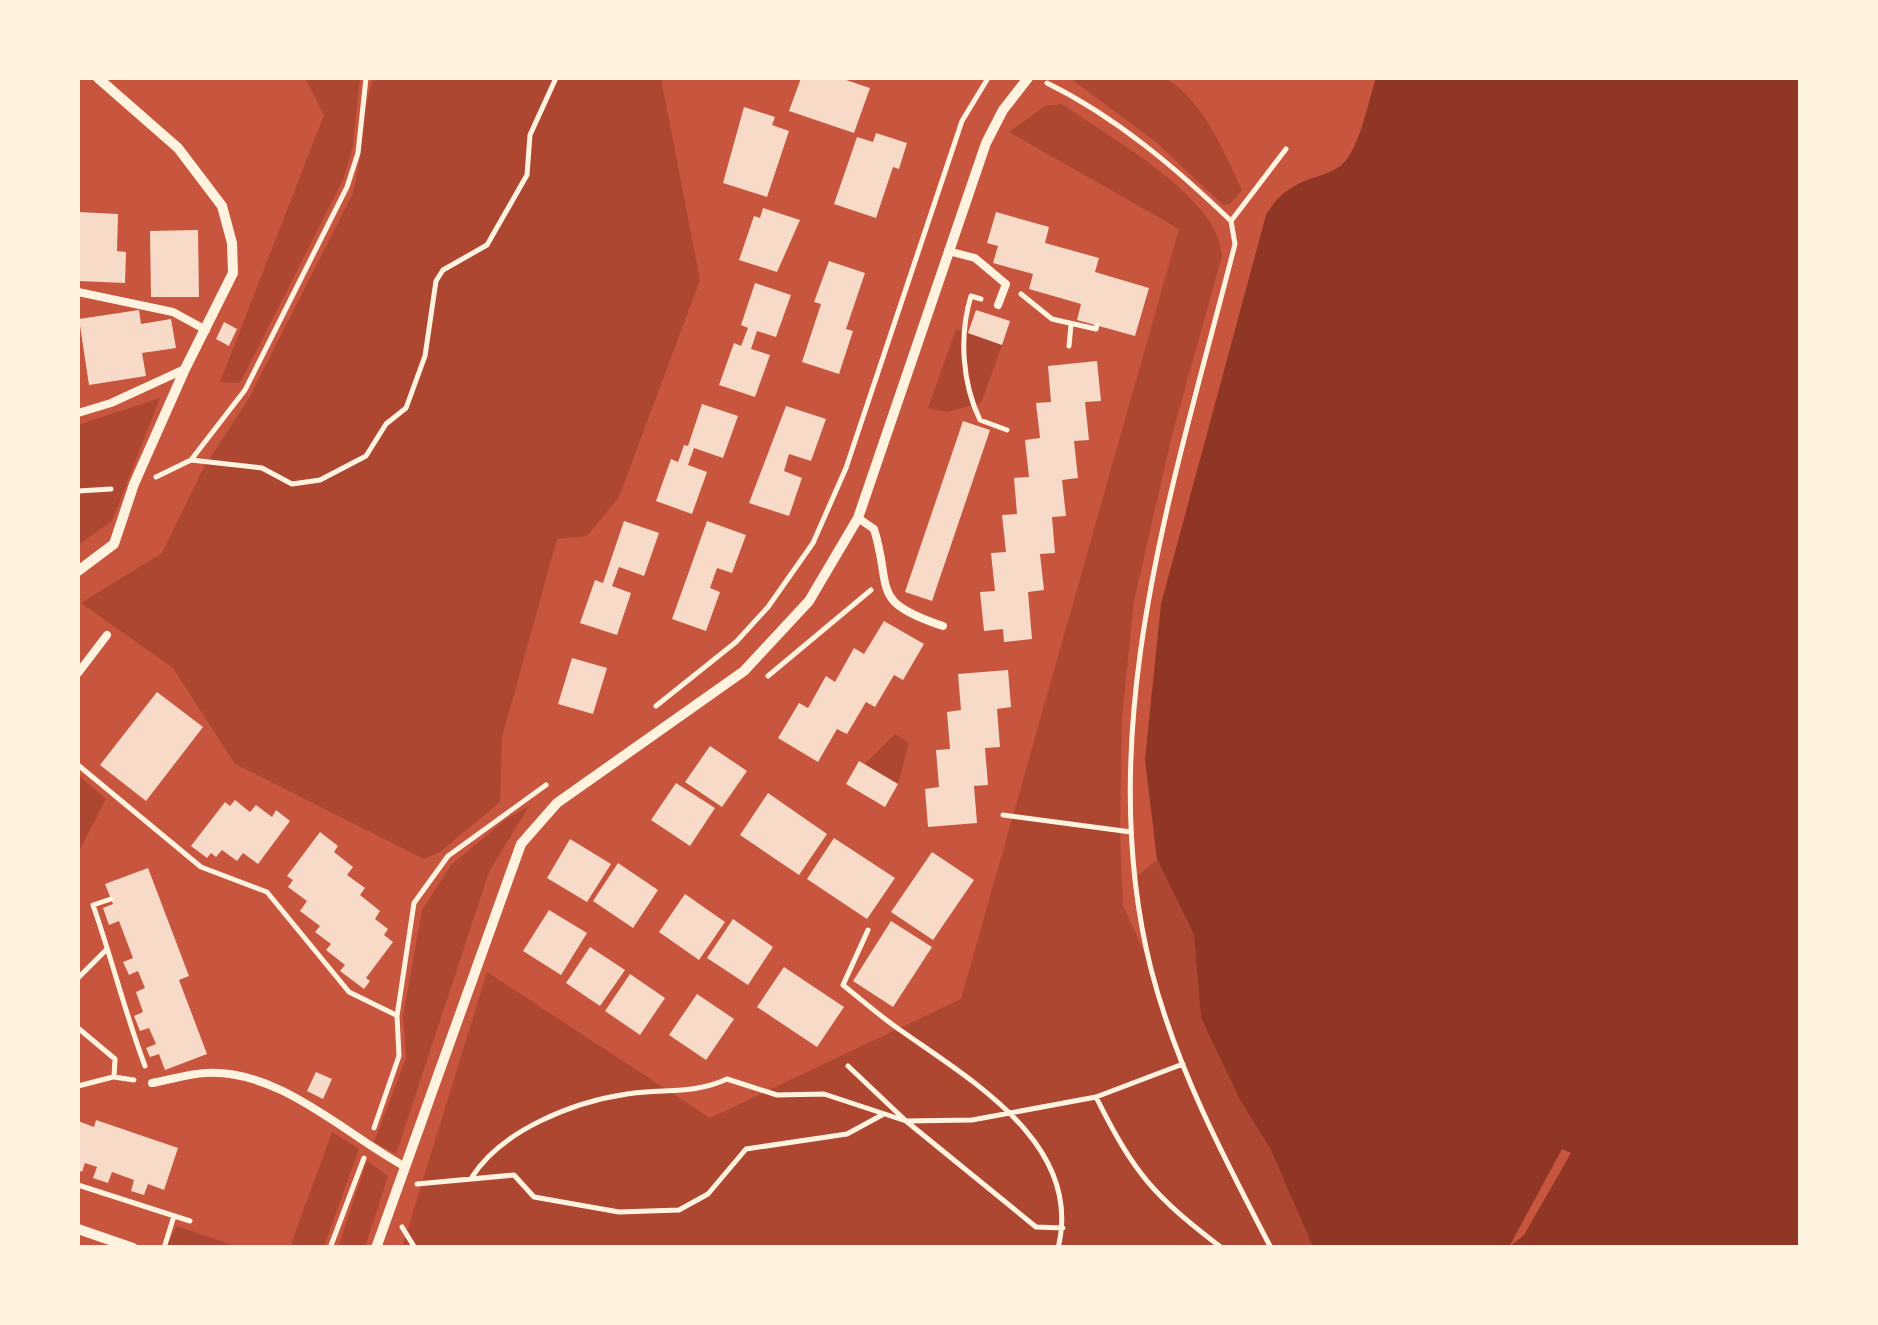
<svg xmlns="http://www.w3.org/2000/svg" width="1878" height="1325" font-family="'Exo 2',sans-serif">
  <style>
    .green { fill: #ae4732 }
    .water { fill: #8f3625 }
    .pier { fill: #c8553d }
    .building { fill: #f7dbc8 }
    .lines { fill: none; stroke-linecap: round; stroke-linejoin: round }
    .path { stroke: #fff3e0; stroke-width: 5 }
    .service { stroke: #fff3e0; stroke-width: 8 }
    .minor { stroke: #fff3e0; stroke-width: 10 }
  </style>
  <rect width="100%" height="100%" fill="#c8553d"/>
  <path class="green" d="M305,78H360L353,146L343,180L240,383L220,382L324,115Z
    M373,78H661L700,280L619,497L587,536L557,539L502,737L500,802L440,852L424,859L235,764L173,668L81,603L162,553L203,469L249,398L352,195C364,156 361,116 373,78Z
    M1070,78H1165C1203,99 1224,152 1242,190L1230,204L1223,205L1157,143Z
    M1062,104C1107,136 1220,197 1222,256L1172,435L1134,601L1122,717L1120,833L1123,905L1148,961L1135,878L1156,860L1194,935L1201,1018L1240,1100L1271,1150L1313,1247L402,1248L487,972L710,1118L961,999L1179,229L1009,132L1045,106Z
    M956,329L1002,345L981,403L947,412L928,408Z
    M160,398L112,521L78,545V425Z
    M895,734L909,743L898,784L865,764Z
    M78,775L106,799L78,853Z
    M529,806L489,872L396,1154L374,1142L406,1058L403,1016L422,910L451,865L505,820Z
    M332,1132L359,1149L324,1247H290Z
    M367,1161L388,1176L365,1247H338Z
    M177,1226L238,1247L166,1246Z"/>
  <path class="water" d="M1376,78H1800V1247H1313L1271,1150L1240,1100L1201,1018L1194,935L1157,860L1145,759L1161,604L1266,215C1291,171 1331,182 1347,159C1362,138 1368,102 1376,78Z"/>
  <path class="pier" d="M1562,1149L1571,1153L1524,1235L1509,1247Z"/>
  <path class="building" d="M801,78H840L870,88L854,133L789,111Z
    M744,107L775,117L772,125L789,131L767,197L723,183Z
    M876,133L907,143L899,169L893,167L876,218L834,204L857,137L873,142Z
    M763,208L800,220L777,272L739,260L754,216L760,218Z
    M78,212L118,214L117,251L126,252L125,283L78,281Z
    M996,212L1049,227L1045,243L1099,258L1095,272L1149,288L1135,336L1077,320L1081,304L1029,289L1033,274L993,263L998,246L987,243Z
    M198,230L199,297H151L150,231Z
    M829,261L865,273L846,329L853,331L839,374L802,362L821,304L814,302Z
    M755,283L791,295L776,337L757,331L751,349L770,355L755,397L719,385L734,343L741,346L748,328L741,325Z
    M139,310L141,324L171,319L176,348L142,353L146,376L89,385L79,319Z
    M976,310L1010,321L1002,345L968,333Z
    M224,322L237,329L229,346L216,339Z
    M1097,361L1101,401L1085,402L1089,440L1074,441L1078,478L1062,480L1066,516L1052,517L1055,553L1040,554L1044,590L1028,592L1032,639L1004,642L1003,629L984,631L980,592L995,591L991,553L1006,552L1002,515L1017,514L1014,478L1029,477L1025,440L1040,438L1036,403L1051,402L1048,366Z
    M702,404L738,416L723,458L694,448L688,465L707,472L692,514L656,501L671,459L678,462L684,445L688,446Z
    M786,406L826,419L811,461L789,454L784,471L802,478L789,516L749,503Z
    M963,421L990,430L932,601L905,592Z
    M624,521L659,533L644,576L619,567L612,586L631,593L617,635L580,623L595,580L603,583Z
    M707,521L746,535L732,573L717,568L710,588L720,592L706,631L672,619Z
    M884,621L924,644L903,680L894,675L875,707L866,702L847,734L837,729L818,762L778,738L799,703L808,708L826,676L835,682L854,648L864,654Z
    M572,658L607,668L593,714L558,704Z
    M1008,670L1011,707L997,709L1000,747L985,748L988,785L974,786L977,823L928,827L925,789L939,787L936,750L950,749L947,712L961,710L958,674Z
    M157,692L203,727L146,801L100,765Z
    M710,746L747,771L722,807L685,782Z
    M859,761L898,784L885,807L846,784Z
    M676,783L715,808L690,846L651,820Z
    M768,793L827,834L799,875L740,835Z
    M235,800L250,812L256,805L272,817L276,810L290,821L258,864L243,853L237,861L222,850L216,857L211,853L207,858L191,846L225,802L230,806Z
    M320,832L338,846L334,852L353,867L347,875L365,888L360,895L380,911L375,919L388,929L384,935L393,942L366,978L370,981L364,989L340,971L345,965L326,950L331,944L315,932L320,926L300,911L307,901L288,887L293,880L287,876Z
    M834,838L895,878L867,919L807,879Z
    M570,839L611,864L587,902L547,878Z
    M932,852L974,880L933,940L891,912Z
    M618,863L658,890L633,928L593,901Z
    M148,868L189,976L179,980L207,1054L165,1070L159,1054L150,1057L146,1048L156,1044L149,1028L140,1031L134,1016L143,1012L136,992L145,988L138,971L129,975L123,962L133,958L119,921L109,925L103,908L113,904L105,884Z
    M685,894L725,922L699,960L659,932Z
    M549,910L587,933L561,975L523,951Z
    M733,919L773,947L748,985L707,958Z
    M891,921L932,947L893,1007L853,981Z
    M590,947L625,970L600,1006L566,983Z
    M784,967L844,1007L817,1047L757,1007Z
    M630,974L665,998L640,1035L605,1011Z
    M697,994L734,1019L706,1060L669,1035Z
    M316,1072L332,1079L323,1099L307,1091Z
    M96,1120L178,1148L164,1190L148,1184L144,1195L131,1191L134,1180L112,1172L108,1183L93,1178L97,1167L85,1163L82,1172L78,1170V1121L94,1127Z"/>
  <g class="lines">
    <path class="path" d="M1047,83C1116,117 1176,168 1231,221L1235,244C1176,477 1090,728 1151,969C1176,1067 1224,1158 1271,1248
      M1231,221L1286,149
      M1021,294L1052,319L1096,329L1097,325
      M981,299L971,296C959,335 962,383 980,420L1007,430
      M1069,346L1071,325
      M191,460L262,468L292,484L320,480L366,456L386,424L406,408L425,356L436,281L443,270L487,245L527,175L530,135L556,78
      M156,477L191,460L245,390L347,187L358,153L366,78
      M78,491L111,489
      M768,676L871,590
      M656,706L736,642L768,607L813,543L846,468L962,121L988,78
      M78,765L201,867L267,892L349,992L396,1015
      M1003,815L1131,832
      M111,899L93,905C112,959 125,1013 145,1066
      M868,930L843,985C863,1001 882,1018 903,1032C972,1081 1084,1145 1058,1248
      M78,978L107,949
      M78,1028L115,1059L114,1077L134,1080
      M848,1066L906,1121L1036,1227L1063,1228
      M78,1086L113,1077
      M1096,1097C1135,1175 1153,1195 1222,1248
      M374,1128L399,1056L397,1016L414,903L448,856L546,785
      M472,1177C502,1130 573,1102 627,1094C663,1088 693,1095 727,1079L777,1095L824,1094L906,1121L972,1120L1096,1097L1183,1064
      M417,1184L514,1175L534,1197L619,1212L679,1210L708,1194L746,1149L847,1134L882,1115
      M78,1185L190,1221
      M402,1227L415,1248
      M164,1248L174,1216
      M330,1248L364,1158"/>
    <path class="service" d="M948,251L975,258L1006,284L998,305
      M78,292L173,312L206,330
      M78,413L111,403L185,369
      M858,518L874,529C893,590 868,601 943,626
      M78,673L107,635
      M152,1083C169,1080 188,1074 205,1073C278,1068 345,1134 404,1166"/>
    <path class="minor" d="M78,571L114,544L134,484L185,369L233,273L232,243L222,206L178,148L98,78
      M78,1229L133,1248
      M376,1248L521,844L557,803L744,671L809,601L858,518L986,143L1003,110L1028,78"/>
  </g>
  <rect width="1878" height="1325" fill="none" stroke="#fff3e0" stroke-width="160"/>
</svg>
